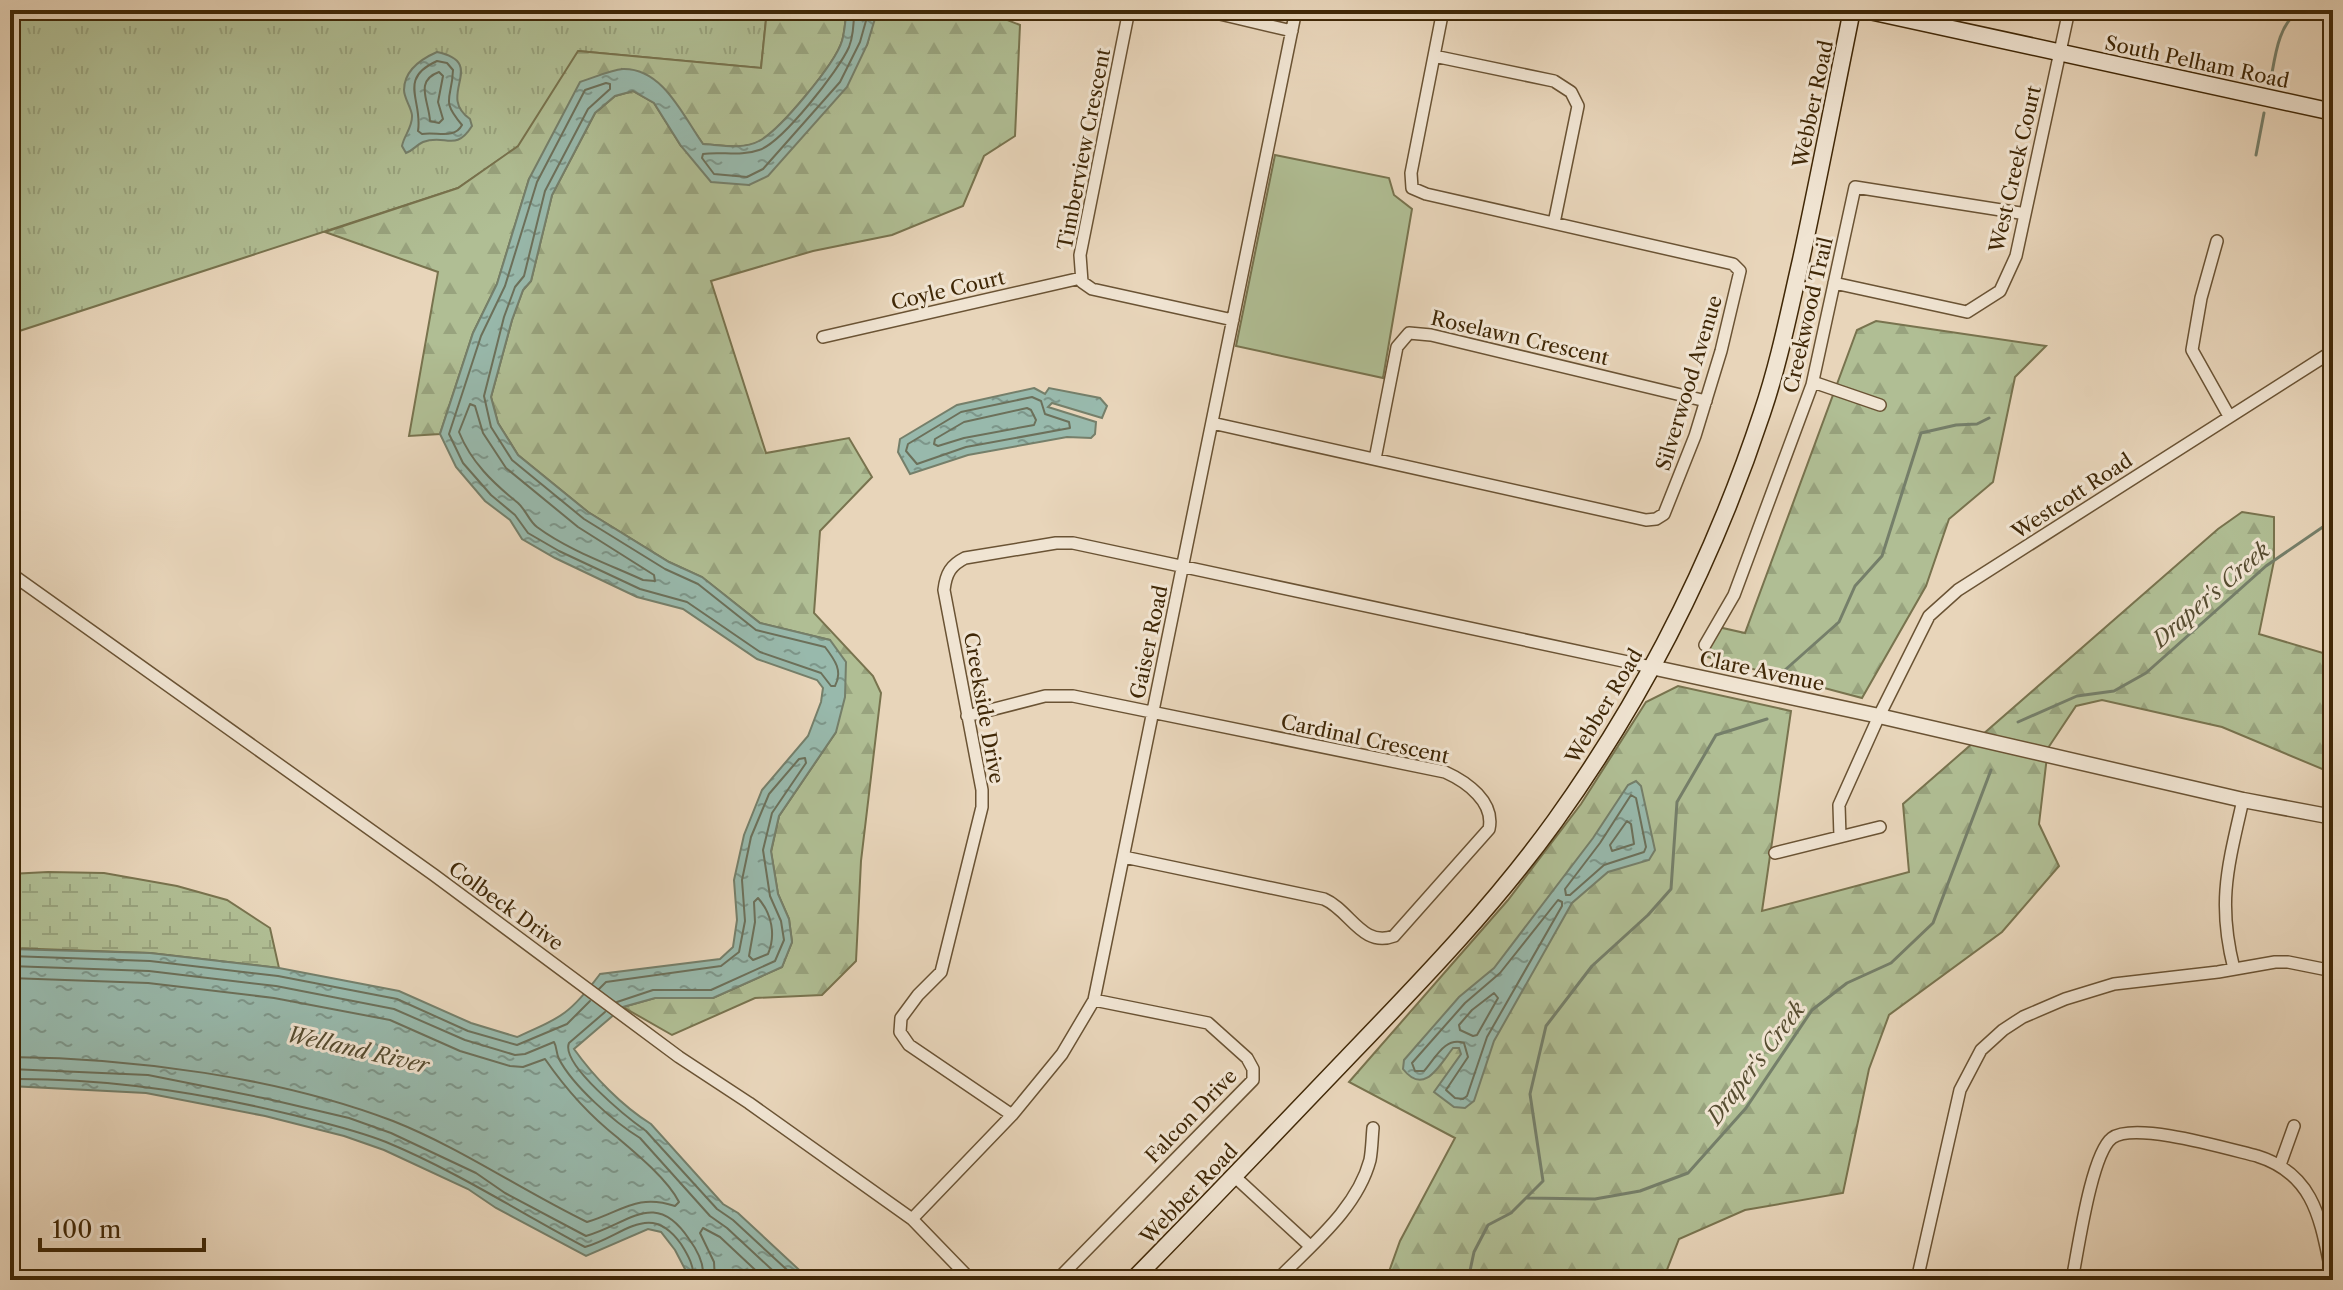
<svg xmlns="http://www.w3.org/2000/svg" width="2343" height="1290" font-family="'Libre Caslon Text',serif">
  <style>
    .grass { fill: url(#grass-tufts); stroke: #78734e; stroke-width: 2 }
    .forest { fill: url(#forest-firs); stroke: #78734e; stroke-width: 2 }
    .wetland { fill: url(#wetland-marsh); stroke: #78734e; stroke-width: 2 }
    .park { fill: #b0be94; stroke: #78734e; stroke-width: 2 }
    .water { fill: url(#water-ripples); stroke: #757f6a; stroke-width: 2 }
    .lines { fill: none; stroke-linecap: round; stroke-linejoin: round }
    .shore { stroke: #6c705a; stroke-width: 2 }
    .stream { stroke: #757f6a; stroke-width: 3 }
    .minor-casing { stroke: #6a5334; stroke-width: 14 }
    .tertiary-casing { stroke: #6a5334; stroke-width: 17 }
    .secondary-casing { stroke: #402807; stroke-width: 19 }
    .minor { stroke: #f0e4d2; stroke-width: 11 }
    .tertiary { stroke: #f0e4d2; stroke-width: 14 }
    .secondary { stroke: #f0e4d2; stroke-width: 16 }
    .labels { text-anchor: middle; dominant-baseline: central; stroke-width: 6; stroke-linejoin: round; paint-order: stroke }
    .street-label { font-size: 20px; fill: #402807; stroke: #f0e4d2 }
    .water-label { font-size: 22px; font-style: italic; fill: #564c30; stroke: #f0e4d2 }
  </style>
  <defs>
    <pattern id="grass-tufts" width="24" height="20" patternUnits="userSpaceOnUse" patternTransform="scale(2)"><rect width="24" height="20" fill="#b0be94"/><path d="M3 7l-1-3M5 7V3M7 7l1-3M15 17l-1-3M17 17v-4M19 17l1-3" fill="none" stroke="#98a37e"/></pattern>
    <pattern id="forest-firs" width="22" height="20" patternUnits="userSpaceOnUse" patternTransform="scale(2)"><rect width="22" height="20" fill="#b0be94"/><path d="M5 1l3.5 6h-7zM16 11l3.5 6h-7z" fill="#98a37e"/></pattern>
    <pattern id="wetland-marsh" width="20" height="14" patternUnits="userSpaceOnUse" patternTransform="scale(2)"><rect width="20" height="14" fill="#b0be94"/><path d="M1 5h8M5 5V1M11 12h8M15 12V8" fill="none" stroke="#98a37e"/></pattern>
    <pattern id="water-ripples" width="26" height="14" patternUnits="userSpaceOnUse" patternTransform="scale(2)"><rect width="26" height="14" fill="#98b9ac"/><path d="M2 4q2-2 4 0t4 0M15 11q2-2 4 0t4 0" fill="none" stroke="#7d968a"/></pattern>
  </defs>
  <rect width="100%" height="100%" fill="#e8d5ba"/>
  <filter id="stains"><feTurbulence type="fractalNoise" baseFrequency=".0025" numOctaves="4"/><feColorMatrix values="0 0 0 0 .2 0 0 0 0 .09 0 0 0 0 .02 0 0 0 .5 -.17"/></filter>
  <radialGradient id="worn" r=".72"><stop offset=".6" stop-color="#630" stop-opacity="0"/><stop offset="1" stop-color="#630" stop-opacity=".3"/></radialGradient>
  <path class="grass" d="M10,10H767L761,68L579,51L519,146L458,188L10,334Z"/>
  <path class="forest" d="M767,10H847C845,20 845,31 842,41C835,64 780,130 759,142C743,150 720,145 703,144L668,93L622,69L529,179L497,284L473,333L440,434L409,436L438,272L325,232L458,188L518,146L578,51L761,68Z
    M876,10H982L1020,25L1015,136L984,156L963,206L892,235L813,251L711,281L766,453L849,438L872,477L820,531L814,613L873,676L881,693L861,861L856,961L822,995L755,998L672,1035L623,1007L655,998H713L782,967L792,942L789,919L778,894L771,852L779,816L836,732L830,640L760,623L702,577L669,562L588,512L518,455L498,423L491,397L512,320L523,290L531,281L552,195L595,113L615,96L633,91L654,103L681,146L749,185L867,45Z
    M1876,321L2046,346L2015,377L1993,482L1949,519L1926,586L1862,698L1704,656L1718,627L1745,633L1857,330Z
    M2242,512L2274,517V561L2259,634L2333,656V770L2327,771L2222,727L2102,700L2076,706L2048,748L2039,824L2059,866L2002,932L1889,1015L1869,1069L1843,1193L1745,1210L1679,1239L1663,1280H1386L1400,1241L1455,1138L1349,1082L1508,900L1581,804L1646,702L1678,686L1791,711L1762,911L1909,872L1903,804L2218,529Z"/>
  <path class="wetland" d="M48,872L104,873L177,886L227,900L270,928L279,968L150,953L10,948V874Z"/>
  <path class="park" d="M1275,155L1389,178L1394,195L1412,209L1383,378L1236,346Z"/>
  <path class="water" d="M847,10H876L877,12L867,45L847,87L768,176L749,185L711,182L681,146L654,103L633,91L615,96L595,113L552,195L531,281L523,290L512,320L491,397L498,423L518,455L588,512L669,562L702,577L760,623L830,640L846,662L845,697L836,732L779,816L771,851L778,894L789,919L792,942L782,967L713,998H655L623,1007L574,1049C594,1077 622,1106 651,1124L723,1204L738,1213L810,1280H685L686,1271L675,1250L661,1232L648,1229L586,1256L496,1208L468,1189L384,1150L344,1136L265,1116L146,1093L10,1086V949L150,953L279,968L399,991L471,1023L517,1037C562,1017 570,1014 600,974L720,959L733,947L737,920L734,880L744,835L762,790L808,736L821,702L823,688L817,680L757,659L683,609L637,597L555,558L522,539L510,520L485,501L456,467L440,434L473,333L497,284L529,179L580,82C593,78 610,70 623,69C663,68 683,116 703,144C720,145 743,150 759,141C780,130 835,64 842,41C845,31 845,20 847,10Z
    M437,52C489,63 435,95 470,119L472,126C455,153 445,133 423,142C416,145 414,150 406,153L402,146C404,135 413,127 412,115C411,107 404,98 404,90C404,70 421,59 437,52Z
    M1034,388L1045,394L1049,388L1100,398L1107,406L1102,418L1052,403L1048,407L1096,422L1095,434L1091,438L1067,437L968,455L910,474L898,452L900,439L957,405Z
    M1636,781L1641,786L1655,850L1649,860L1608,872L1572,903L1494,1041L1474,1101L1465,1108L1454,1107L1434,1092L1461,1054L1459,1048H1453C1439,1066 1424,1096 1403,1069L1404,1060L1459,997L1494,968L1593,838L1628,785Z"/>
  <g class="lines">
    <path class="shore" d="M854,10C854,21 853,37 849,47C839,70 782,143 759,150C740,157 721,151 703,154L702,158L714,174L747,177L763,169L840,82L860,42L869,10
      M437,61L447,63L453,70C452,100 440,99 462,125C454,140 436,131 422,134L418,131C423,100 397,79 437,61Z
      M439,72L443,76L438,102L443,119L439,123L430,121C429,101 414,81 439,72Z
      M606,83L610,84V89L588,109L545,191L524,276L515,287L504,317L484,396L491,427L512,460L584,519L665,569L698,584L756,630L825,647C835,660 843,671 835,686H831L821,673L760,652L687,602L640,589L559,551L528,533L515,515L491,495L463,463L449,434L481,336L505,286L537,182L585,90Z
      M1032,397L1041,401L1045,414L1069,422L1070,428L966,447L917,464L906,451L908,444L961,412Z
      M470,404L475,406L483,433L506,468L578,527L654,575L655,581L643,580C608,564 568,550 537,527C529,521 526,510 518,503C493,483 471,462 459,432Z
      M1027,408L1031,410L1036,420L1034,425L964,438L938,446L934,444L935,439L964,422Z
      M1631,795L1636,798L1646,847L1644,852L1604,865L1570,895H1566L1565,889L1600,843Z
      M1627,821L1631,824L1634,844L1612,851L1610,845Z
      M758,898C772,914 776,935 768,954L753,960L749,956L755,922L754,902Z
      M1558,900L1562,902V906L1487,1037L1467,1096L1463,1099L1455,1098L1446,1090L1468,1057L1464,1043C1445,1036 1435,1059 1424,1071H1415L1412,1063L1465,1003L1500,973Z
      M10,956L150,961L278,976L397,999L468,1031L517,1045L567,1024L590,1001
      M10,966L149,971L276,986L394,1009L465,1040L515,1055L525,1054L554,1042C557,1047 556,1053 559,1059C573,1086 614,1122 640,1138L710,1216L727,1228L783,1280
      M10,978L148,983L274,998L390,1020L460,1051L510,1066L523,1067L545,1059C565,1088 590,1116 618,1138C637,1154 668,1180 679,1202L675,1206C637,1193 621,1212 587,1222C521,1190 461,1148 393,1121C278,1077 133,1058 10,1057
      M599,989L606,982L721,966L739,952L745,921L742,880L751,837L769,794L799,759L805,758L806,763L772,813L763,850L770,896L781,921L784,940L775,961L711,990H653L617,1002
      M1494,993L1498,998L1477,1035L1473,1036L1460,1030L1459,1025L1472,1010Z
      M605,1012L569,1043C560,1064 629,1119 646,1131L717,1209L733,1220L798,1280
      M10,1069L148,1075L268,1099L349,1118L391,1133L476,1173L505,1193L586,1236C629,1224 655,1188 689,1239C698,1251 705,1265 703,1280
      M10,1079C106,1078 200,1092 293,1115C325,1123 356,1130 386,1142C456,1171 519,1212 585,1247C624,1236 650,1200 681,1244C688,1255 695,1267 693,1280
      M715,1280L714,1262L700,1233L703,1228L720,1237L766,1280"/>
    <path class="stream" d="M2270,84C2275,59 2277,25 2300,10
      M2256,155L2264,113
      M1785,670L1839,622L1855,586L1882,556L1921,433L1956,425L1977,424L1989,418
      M2018,722L2077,696L2114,691L2146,673L2266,566L2333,520
      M1527,1198L1595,1199L1640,1191L1688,1173L1746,1108L1812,1010L1847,983L1891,963L1933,923L1991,770
      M1468,1280L1474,1252L1488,1225L1511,1213L1543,1181L1530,1094L1546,1026L1592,966L1648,915L1671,889L1677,802L1716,735L1767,719"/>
    <g class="minor-casing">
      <path id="minor" d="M1129,10L1080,255L1082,282L1092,289L1233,320
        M1203,10L1292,31
        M1434,56L1554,81L1571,92L1578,106L1554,223
        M2217,241L2201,298L2192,350L2229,416
        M1834,283L1967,312L2000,291L2016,256L2069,10
        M823,337L1081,278
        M1813,382L1880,405
        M1212,423L1646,520L1656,519L1664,514L1695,436L1721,351L1740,271L1733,264L1426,194L1412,188L1411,173L1443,10
        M1375,459L1397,347L1409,333L1431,335L1706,401
        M10,573L434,875L679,1057L749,1103L912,1219L971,1280
        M1705,645L1734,595L1812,385L1855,187L2020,213
        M967,716L1045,696H1073L1445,772C1467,782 1495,802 1489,829L1394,936C1362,948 1350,910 1324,899L1124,857
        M1840,837L1839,805L1879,716L1929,616L1958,590L2333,351
        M1775,853L1880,827
        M2234,969C2217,902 2228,866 2243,800
        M1012,1115L909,1045L900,1032L901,1018L918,995L941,972L982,807V790L944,590C946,573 951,565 965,558L1056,543H1073L1651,667
        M2280,1165L2294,1126
        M1234,1176L1310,1246
        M912,1219L1012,1115L1062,1054L1094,1000L1296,10
        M1057,1280L1253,1080V1069L1247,1058L1208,1023L1094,1000
        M1277,1280C1311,1245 1357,1209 1370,1160C1372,1149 1372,1138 1373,1128
        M1917,1280L1960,1090L1981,1050L2003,1030L2023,1017L2065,999L2114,984L2218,972L2275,962H2288L2333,971
        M2072,1280C2078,1251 2091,1154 2112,1138C2135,1121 2228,1149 2257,1156C2318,1175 2321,1226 2333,1280"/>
    </g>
    <g class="tertiary-casing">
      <path id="tertiary" d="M1651,667L1879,716L2243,800L2333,817"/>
    </g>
    <g class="secondary-casing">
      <path id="secondary" d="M1865,10L2333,112
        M1133,1280C1205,1207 1276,1132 1347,1058C1420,982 1493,907 1555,821C1644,697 1714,558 1762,413C1779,363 1789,312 1801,260C1819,177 1835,93 1852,10"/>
    </g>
    <use href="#minor" class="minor"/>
    <use href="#tertiary" class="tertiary"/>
    <use href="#secondary" class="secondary"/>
  </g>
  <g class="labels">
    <g class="street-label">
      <text transform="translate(2197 62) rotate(12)">South Pelham Road</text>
      <text transform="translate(1813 104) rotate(-78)">Webber Road</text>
      <text transform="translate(1084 149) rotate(-79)">Timberview Crescent</text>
      <text transform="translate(2015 169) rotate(-77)">West Creek Court</text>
      <text transform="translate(948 290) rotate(-13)">Coyle Court</text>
      <text transform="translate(1808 315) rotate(-77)">Creekwood Trail</text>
      <text transform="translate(1520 338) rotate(13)">Roselawn Crescent</text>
      <text transform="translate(1689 383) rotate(-73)">Silverwood Avenue</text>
      <text transform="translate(2072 496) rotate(-33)">Westcott Road</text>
      <text transform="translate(1149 642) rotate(-78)">Gaiser Road</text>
      <text transform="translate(1762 671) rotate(12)">Clare Avenue</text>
      <text transform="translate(1604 706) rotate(-59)">Webber Road</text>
      <text transform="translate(984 708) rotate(80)">Creekside Drive</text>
      <text transform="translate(1365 739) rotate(12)">Cardinal Crescent</text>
      <text transform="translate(506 906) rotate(36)">Colbeck Drive</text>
      <text transform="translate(1191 1116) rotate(-46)">Falcon Drive</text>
      <text transform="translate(1189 1194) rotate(-46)">Webber Road</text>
    </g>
    <g class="water-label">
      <text transform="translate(2211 595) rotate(-41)">Draper's Creek</text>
      <text transform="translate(358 1050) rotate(13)">Welland River</text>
      <text transform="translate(1756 1063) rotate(-53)">Draper's Creek</text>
    </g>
  </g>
  <rect width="2343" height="1290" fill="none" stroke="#e8d5ba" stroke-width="40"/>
  <rect x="12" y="12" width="2319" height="1266" fill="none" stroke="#402807" stroke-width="4"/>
  <rect x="20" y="20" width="2303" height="1250" fill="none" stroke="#402807" stroke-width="2"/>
  <path d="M40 1238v12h164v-12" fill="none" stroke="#402807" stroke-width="4"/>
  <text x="52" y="1238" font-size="24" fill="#402807" stroke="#f0e4d2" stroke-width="6" paint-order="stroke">100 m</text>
  <rect width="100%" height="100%" filter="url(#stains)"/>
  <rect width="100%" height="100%" fill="url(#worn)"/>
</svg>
